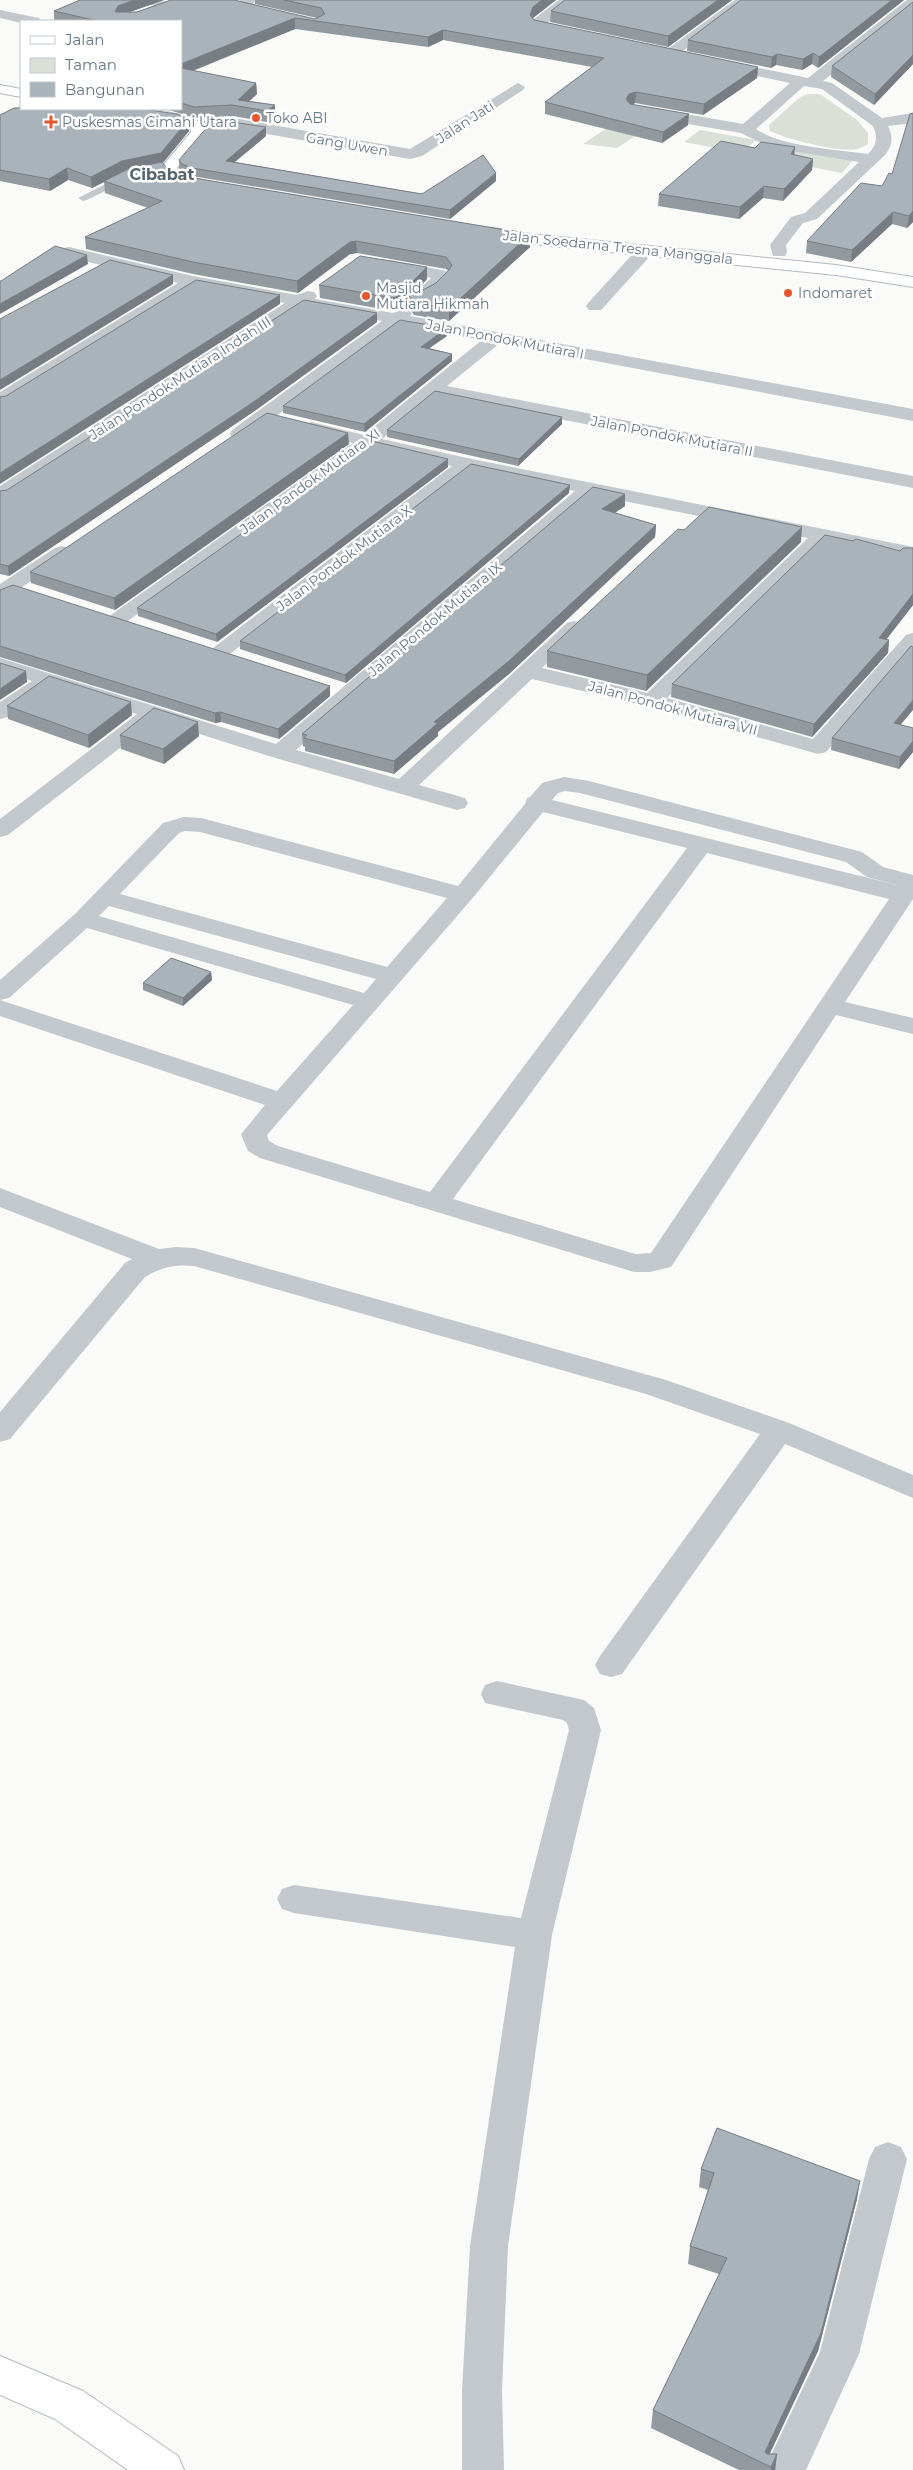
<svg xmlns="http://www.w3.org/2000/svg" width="913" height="2470" font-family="Montserrat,sans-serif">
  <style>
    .green { fill: #dadfd7 }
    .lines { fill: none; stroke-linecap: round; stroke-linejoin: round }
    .secondary-casing { stroke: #b3babf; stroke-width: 2 }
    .lane { fill: #c3c8cc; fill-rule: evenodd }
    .street { fill: #c3c8cc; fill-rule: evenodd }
    .secondary { fill: #fff; fill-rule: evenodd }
    .wall { fill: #929a9f }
    .shaded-wall { fill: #777d82 }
    .building { fill: #aab3b9; stroke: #777d82 }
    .poi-dot { fill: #e4572e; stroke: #fff; stroke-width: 2 }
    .labels { text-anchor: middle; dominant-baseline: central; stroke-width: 5; stroke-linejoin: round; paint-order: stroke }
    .far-poi-label { font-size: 14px; fill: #657683; stroke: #fff; text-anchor: start }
    .far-street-label { font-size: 14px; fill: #657683; stroke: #fff }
    .far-quarter-label { font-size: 16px; font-weight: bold; fill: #57646e; stroke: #fff }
  </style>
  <rect width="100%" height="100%" fill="#fafaf8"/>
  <path class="green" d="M808,94H820L857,120L868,133V144C865,146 861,148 857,149C840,153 786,139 770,131L769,125L799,98Z
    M607,128L640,133L617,148L583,144Z
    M700,130L756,140L741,153L684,142Z
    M768,145L853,160L842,173L801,165L759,150Z"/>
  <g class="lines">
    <g class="secondary-casing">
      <path id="secondary" d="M0,85L21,89V97L0,93Z
        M107,109C140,107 174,109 203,124L207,133L177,168L181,174L209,182L211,185L209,188L203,190L169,180L161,168L191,132V129L178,123L115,114Z
        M492,228L531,234L836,265L913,277V287L836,275L531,244L486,236L484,233L486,230Z
        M0,2356L83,2391L178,2456L184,2470H128L55,2419L0,2395Z"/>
    </g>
    <path class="lane" d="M127,173L131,174V178L87,200L83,201L78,198Z"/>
    <path class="street" d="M141,0L173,2L175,5L168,9L143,3Z
      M240,0H256L251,5L277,11L279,14L272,18L235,9L233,6Z
      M559,0H575L546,24L576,31L578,34L576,37L571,38L534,29L532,26L534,19Z
      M735,0H751L675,57H665L663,54L665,51Z
      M907,0H913V9L823,81L832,83L882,118L913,113V123L888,126C894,138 892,146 885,155L817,219L803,223L786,245L787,252L785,256H773L770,245L791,217L805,213L859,162L785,150L763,144L741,133L652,118L644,113L652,108L743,124L790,83L716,67L714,64L716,61L721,60L808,78ZM804,86L822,89L873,126C878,137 877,145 868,154C836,149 782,147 756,129Z
      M0,10L39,18L41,21L21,23L0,18Z
      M518,83L525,87L523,90L422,156L410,159L233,128L195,130L187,125L195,120L233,118L410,149Z
      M646,245L652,246L654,250L652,254L601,310H589L586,306L589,302L640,246Z
      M69,247L193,276L297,295L308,291L314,292L317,296L315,299L393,313L403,309L409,310L412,314L410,316L913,409V421L500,343L447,386L913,476V488L436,395L382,439L467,458L913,547V559L827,542L667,698L813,739L906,635L913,633V652L826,752L818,754L646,706L532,679L419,785L465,798L468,803L465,808L457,810L272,757L156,720L8,835L0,837V819L137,714L48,686L45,691L8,717L0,719V702L32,681L0,671V658L276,744L575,491L471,470L227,656L220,658L213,656L209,652L213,648L452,466L371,447L125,623L118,625L111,623L108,619L111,615L353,443L305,432L303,428L305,424L312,422L364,435L482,340L400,325L246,438H232L230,434L232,430L382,321L303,307L7,498L0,500V486L285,303L196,287L6,404L0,405V392L178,283L63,256L61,252L63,248ZM594,495L808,538L647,693L542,668L584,627L581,623L574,621L567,623L399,779L296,750Z
      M391,260L446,271L450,277L427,301H415L412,297L431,278L385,269L383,265L385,261Z
      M62,546L69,548L72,552L69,556L7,597L0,599V584L55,548Z
      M564,777L589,781L862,852L883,867L913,875V899L845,1002L913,1018V1034L836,1015L671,1267L650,1272H634L260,1158L248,1151L241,1134L265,1105L0,1016V1000L277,1091L353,1005L87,928L9,998L0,1000V980L75,914L163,823L184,817L201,818L458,886L525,804L527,798L530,797L542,783ZM565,791L580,793L846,862L867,877L897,885L552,800L558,793ZM543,812L687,848L430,1192L278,1146L269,1141L267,1135L471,900ZM185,831L200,832L447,898L387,967L120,894L179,833ZM707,853L889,899L651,1253L635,1254L453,1199ZM109,906L376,979L364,993L99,916Z
      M0,1188L159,1249L176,1247L194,1248L666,1380L789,1423L913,1475V1498L785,1444L622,1674L611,1677L600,1674L595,1665L600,1656L760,1434L646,1394L194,1266C174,1264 162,1267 145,1277L10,1439L0,1442V1412L125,1263L132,1259L0,1207Z
      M497,1681L584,1700L594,1708L601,1730L552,1935L508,2246L502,2391L504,2470H462V2391L470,2246L515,1947L294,1913L282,1909L277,1899L282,1889L294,1885L521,1918L569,1730L567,1723L563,1720L485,1703L481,1694L485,1685Z
      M888,2142L901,2147L907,2159L859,2354L806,2470H764L820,2352L869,2159L875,2147Z"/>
    <use href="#secondary" class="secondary"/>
  </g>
  <path class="wall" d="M80,0H164L130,12H137L171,0H238L237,1L315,19L317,18L255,4V0H556L533,18L534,20L758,67L757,78L703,115L635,103L633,104L688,125L662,143L545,114V102L592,67L443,40L428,47L295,29L193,71L256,83L257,94L249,101L275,105V116L267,122L233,116L195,118L169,110L157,109H181V21H54V11Z
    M565,0H732L668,47L550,22L551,11Z
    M904,0L818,68L812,64L802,70L776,65L771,68L687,51L688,40Z
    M913,2V64L874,105L831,77L832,66Z
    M913,113V222L907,228L892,224L851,262L806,253L807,241L882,186L892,174Z
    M0,115L189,131L163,163L168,170L188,177L530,234V247L449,321L414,315L409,308L402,307L393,311L320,298L319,285L427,279L417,290L421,291L436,283L448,271L446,269L357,253L350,254L298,293L193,274L86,249L85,237L148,208L105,193L104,182L92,188L68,180L50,191L0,181Z
    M266,127V136L235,162L422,194L496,173V181L450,219L192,176L182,172L179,168V160Z
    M794,155L813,159L812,170L783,201L763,198L739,219L658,206L659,194Z
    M377,322L256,410L9,576L0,574V491L7,490Z
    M447,336L429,348L452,354V361L365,432L283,413V406Z
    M562,417V424L518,466L387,437V430Z
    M349,444L115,610L31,583L30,572Z
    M448,459V467L217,642L138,616L137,608Z
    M593,487L625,506L615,513L656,525L655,537L509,674L438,732V736L394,774L305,751V747L303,746L302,734Z
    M569,493L346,683L240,649V641Z
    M801,542L646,691L547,667V651Z
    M913,548V605L886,640H889L888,653L812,737L671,697L672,684L900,551Z
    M0,590L330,686V696L279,739L221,722L215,723L0,657Z
    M7,706L132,715L89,748L8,719Z
    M901,725L913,728V752L899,769L831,750L832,738Z
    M120,735L199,736L164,764L121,749Z
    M211,972L212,980L183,1006L143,990V983Z
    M701,2169L857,2199L818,2351L769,2454H777L775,2470H739L651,2428L653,2410L719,2274L688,2264L690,2246L708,2190L699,2187Z"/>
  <path class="shaded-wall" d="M134,0H164L118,16L115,12L118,6Z
    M542,0H556L533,18L530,25V15L533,7Z
    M718,0H732L668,47V36Z
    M892,0H904L818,68L819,57Z
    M295,18V29L181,75V64Z
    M443,30V40L428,47V37Z
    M813,53L812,64L802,70L803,59Z
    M777,54L776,65L771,68L772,57Z
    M913,55V64L874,105L875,94Z
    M758,67L757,78L703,115L704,104Z
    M256,83L257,94L243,107L238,100Z
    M636,92L635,103L629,106L626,99L629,94Z
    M275,105V116L267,122V111Z
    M689,114L688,125L662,143L663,132Z
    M188,120L189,131L161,165L104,181V182L92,188L91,177Z
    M266,127V136L226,169V161Z
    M795,147L794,159L791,154Z
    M813,159L812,170L783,201L784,189Z
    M67,168L68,180L50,191L49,179Z
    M496,173V181L450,219V210Z
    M764,186L763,198L739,219L740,207Z
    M913,211V222L907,228L909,216Z
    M893,212L892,224L851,262L852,250Z
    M530,234V247L449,321V309Z
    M356,241L357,253L350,254L298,293L297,281L350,242Z
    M87,255L88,264L0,314V304Z
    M427,267V279L410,297V284Z
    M173,275V284L0,390V380Z
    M280,295V304L0,484V473Z
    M402,295V307L393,311V298Z
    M377,313V322L256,410L9,576L8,566Z
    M447,328V336L421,354V347Z
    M452,354V361L365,432L364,424Z
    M562,417V424L518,466L519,459Z
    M348,433L349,444L115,610L114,598Z
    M448,459V467L217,642L216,634Z
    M570,485L569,493L346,683L345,675Z
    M625,494V506L602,521V509Z
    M656,525L655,537L509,674L438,732V736L394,774V761L434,722Z
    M802,527L801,542L646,691L647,675Z
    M913,594V605L878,650L879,638Z
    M889,640L888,653L812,737L814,724Z
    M26,671L27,682L0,700V689Z
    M330,686V696L279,739L278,729Z
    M913,700V710L892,735L894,723Z
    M131,702L132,715L89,748L88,735Z
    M220,712L221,722L215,723V713Z
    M198,722L199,736L164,764L163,749Z
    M913,741V752L899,769L900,757Z
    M211,972L212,980L183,1006V998Z
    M860,2181L857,2199L818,2351L765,2464V2452Z
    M777,2454L775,2470H771V2467Z"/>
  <path class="building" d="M80,0H134L118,6L115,12H137L171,0H234L315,19L325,14L321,8L284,0H542L533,7L530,15L534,20L758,67L704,104L636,92L629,94L626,99L630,104L689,114L663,132L545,102L604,58L443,30L428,37L295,18L181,64V21H98L54,11Z
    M565,0H718L668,36L551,11Z
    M741,0H892L819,57L813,53L803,59L777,54L772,57L688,40Z
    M913,2V55L875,94L832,66Z
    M181,68L256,83L238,100L275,105L267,111L232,105L194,107L181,103Z
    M21,107V109H143L177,114L188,120L161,153L122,161L91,177L67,168L49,179L0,170V115L14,108H18Z
    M913,113V211L909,216L893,212L852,250L807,241L861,183L882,186L889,173L892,174L910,114Z
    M232,122L266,127L226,161L422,194L483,155L496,173L450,210L192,168L182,164L179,160L208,126V123Z
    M721,141L755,148L761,142L795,147L791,154L813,159L784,189L764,186L740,207L659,194Z
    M162,162L168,170L188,177L530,234L449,309L413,302L409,296L402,295L393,298L319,285L360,256L427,267L410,284L413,290L421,291L436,283L449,270L452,265L446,257L356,241L350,242L297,281L193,262L85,237L162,201L104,181L130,168Z
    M55,246L87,255L0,304V281H1Z
    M110,260L173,275L0,380V319Z
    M196,280L280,295L0,473V397L6,396Z
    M304,300L377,313L255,401L8,566L0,564V491L7,490Z
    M400,320L447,328L421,347L452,354L364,424L283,406Z
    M435,391L562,417L519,459L387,430Z
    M267,413L348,433L114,598L30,572Z
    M372,441L448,459L216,634L137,608Z
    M471,464L570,485L345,675L240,641Z
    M593,487L625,494L602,509L656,525L509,661L434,722L438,723L394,761L304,738L307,735L302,734Z
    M709,507L802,527L647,675L547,651L678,529L684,530Z
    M825,535L853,541L856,539L900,551L903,548H913V594L879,638L889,640L814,724L672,684Z
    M13,585L330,686L278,729L220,712L215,713L0,646V590Z
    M911,646L913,647V700L894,723L913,728V741L900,757L832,738Z
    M0,663L26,671L0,689Z
    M49,676L131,702L88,735L7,706Z
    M154,708L198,722L163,749L120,735Z
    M171,958L211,972L183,998L143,983Z
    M717,2128L860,2181L821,2333L765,2452L767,2454H777L771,2467L653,2410L727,2258L690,2246L714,2173L701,2169Z"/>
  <g class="poi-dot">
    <circle cx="256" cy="118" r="5"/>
    <path d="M48.5 114.5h5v5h5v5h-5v5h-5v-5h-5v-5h5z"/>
    <circle cx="788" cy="293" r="5"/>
    <circle cx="366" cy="296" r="5"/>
  </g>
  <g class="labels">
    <g class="far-poi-label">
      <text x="266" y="118">Toko ABI</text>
      <text x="62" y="122">Puskesmas Cimahi Utara</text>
      <text x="376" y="288">Masjid<tspan x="376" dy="16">Mutiara Hikmah</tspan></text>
      <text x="798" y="293">Indomaret</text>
    </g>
    <g class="far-street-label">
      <text transform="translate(465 122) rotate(-33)">Jalan Jati</text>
      <text transform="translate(347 144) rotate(10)">Gang Uwen</text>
      <text transform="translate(618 247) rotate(6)">Jalan Soedarna Tresna Manggala</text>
      <text transform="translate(505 339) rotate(11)">Jalan Pondok Mutiara I</text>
      <text transform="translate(180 378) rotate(-33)">Jalan Pondok Mutiara Indah III</text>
      <text transform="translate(672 436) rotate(11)">Jalan Pondok Mutiara II</text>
      <text transform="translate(310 481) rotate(-36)">Jalan Pandok Mutiara XI</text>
      <text transform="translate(344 558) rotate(-37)">Jalan Pondok Mutiara X</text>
      <text transform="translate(435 619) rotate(-40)">Jalan Pondok Mutiara IX</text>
      <text transform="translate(673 708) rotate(15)">Jalan Pondok Mutiara VII</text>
    </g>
    <g class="far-quarter-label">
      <text x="162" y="174">Cibabat</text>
    </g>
  </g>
  <rect x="20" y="20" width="162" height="90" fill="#ffffff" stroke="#c1c8cd"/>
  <rect x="30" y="36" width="25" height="8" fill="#ffffff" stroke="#c1c8cd"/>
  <text x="65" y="45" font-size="15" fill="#657683">Jalan</text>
  <rect x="30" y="58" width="25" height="15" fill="#dadfd7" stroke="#c1c8cd"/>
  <text x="65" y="70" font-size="15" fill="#657683">Taman</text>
  <rect x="30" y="82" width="25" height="15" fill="#aab3b9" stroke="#c1c8cd"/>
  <text x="65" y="95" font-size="15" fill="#657683">Bangunan</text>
</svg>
